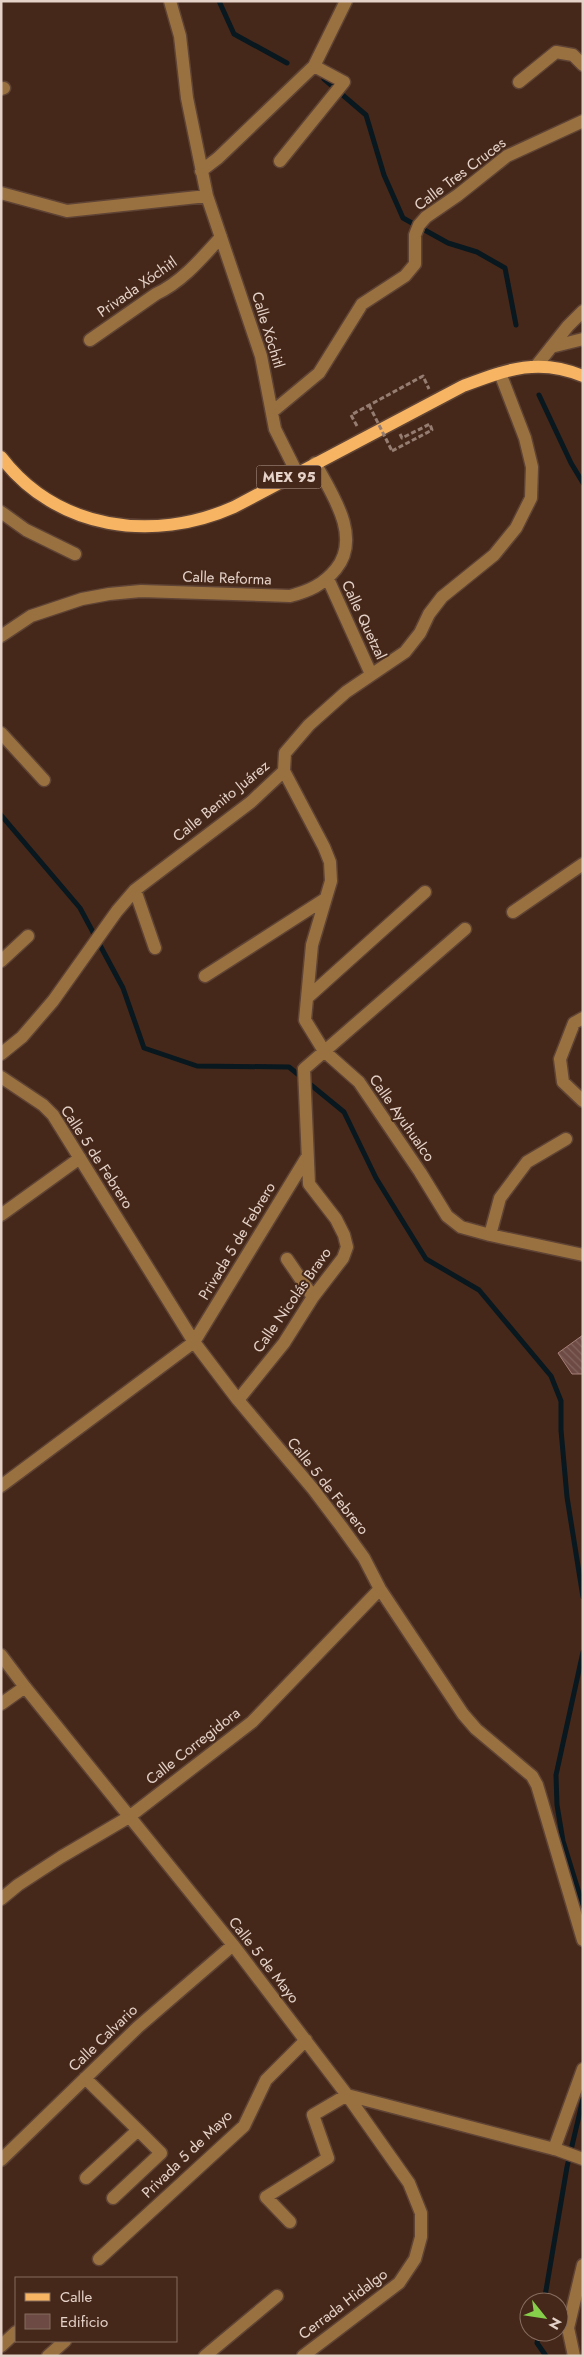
<svg xmlns="http://www.w3.org/2000/svg" width="584" height="2357" font-family="Jost,sans-serif">
  <style>
    .lines { fill: none; stroke-linecap: round; stroke-linejoin: round }
    .stream { stroke: #09171f; stroke-width: 5 }
    .building { fill: url(#building-back-hatch); stroke: #a67f78 }
    .minor-casing { stroke: #5f4335; stroke-width: 15 }
    .major-casing { stroke: #5f4335; stroke-width: 15 }
    .path { stroke: #957d71; stroke-width: 3; stroke-dasharray: 5 2.5; stroke-linecap: butt }
    .minor { stroke: #997140; stroke-width: 12 }
    .major { stroke: #f7b462; stroke-width: 12 }
    .path-bridge { stroke: #957d71; stroke-width: 3; stroke-dasharray: 5 2.5; stroke-linecap: butt }
    .labels { text-anchor: middle; dominant-baseline: central; stroke-width: 4; stroke-linejoin: round; paint-order: stroke }
    .shield { fill: #452819; stroke: #b59f94; stroke-width: 1 }
    .shield-label { font-size: 14px; font-weight: bold; fill: #e5d2c9 }
    .street-label { font-size: 15px; fill: #e5d2c9; stroke: #452819 }
  </style>
  <defs>
    <pattern id="building-back-hatch" width="6" height="6" patternUnits="userSpaceOnUse" patternTransform="scale(1.25)"><rect width="6" height="6" fill="#6d4a43"/><path d="M-1 5l2 2M0 0l6 6M5-1l2 2" fill="none" stroke="#82635d"/></pattern>
  </defs>
  <rect width="100%" height="100%" fill="#452819"/>
  <g class="lines">
    <path class="stream" d="M219,1L234,34L287,63
      M324,79L366,115L384,175L403,218L448,243L477,252L505,268L516,325
      M539,395L571,463L583,483
      M1,815L80,908L123,988L144,1048L197,1066L289,1067L344,1112L376,1178L426,1259L479,1290L551,1376L561,1401V1430L567,1497L583,1597
      M583,1652L556,1775L557,1805L563,1841L583,1906
      M544,2302L567,2167L583,2099
      M539,2332L537,2343L546,2356"/>
  </g>
  <path class="building" d="M583,1335V1374H572L558,1353Z"/>
  <g class="lines">
    <g class="minor-casing">
      <path id="minor" d="M170,1L180,36L187,98L207,196L261,356L275,429L297,473
        M519,82L556,52L573,55L583,65
        M1,89L4,88
        M280,161L344,82L314,66
        M201,171L218,158L314,66L346,1
        M1,193L67,211L207,196
        M90,340L156,294C182,282 202,258 221,237
        M551,347L583,339
        M537,365L568,326L583,311
        M272,412L319,373L362,304L405,276L415,264V235L419,225L426,217L458,195L507,156L583,121
        M1,512L26,530L75,554
        M328,579L371,674
        M1,636L31,616L82,599L109,594L141,591L290,596C309,591 323,585 336,569C362,537 332,494 315,463
        M1,733L44,780
        M284,771L324,847L330,862L331,881L312,945L305,1020L324,1051L359,1082L420,1172L447,1216L461,1227L490,1235L583,1255
        M135,890L155,948
        M513,912L583,864
        M1,961L28,936
        M205,976L325,899
        M307,998L425,892
        M583,1018L574,1023L560,1059L563,1082L583,1101
        M1,1054L22,1037L53,1001L117,911L135,890L251,802L284,771L285,753L309,725L346,692L405,652L420,633L429,614L442,597L494,555L516,528L531,498L532,467L525,438L500,373
        M1,1077L43,1105L53,1115L194,1342L238,1400L313,1489L341,1526L364,1558L380,1589L463,1714L476,1729L532,1776L537,1785L583,1940
        M1,1215L80,1158
        M490,1235L500,1198L527,1162L566,1139
        M287,1259L313,1297
        M238,1400L284,1343L313,1297L343,1258L347,1247L344,1235L336,1219L309,1184L304,1069L465,929
        M1,1486L194,1342L307,1157
        M1,1655L25,1687L233,1945L347,2095L558,2150L583,2159
        M1,1704L25,1687
        M1,1899L18,1885L61,1857L129,1817L252,1722L380,1589
        M85,2078L138,2130L86,2178
        M554,2149L583,2069
        M1,2160L138,2027L233,1945
        M113,2198L161,2153L138,2130
        M290,2222L266,2197L328,2158L313,2115L347,2095L409,2183L421,2213V2237L415,2259L399,2283L303,2356
        M99,2259L244,2126L266,2080L306,2040
        M1,2346L16,2332
        M48,2356L65,2341
        M205,2356L277,2296
        M574,2356L568,2328L583,2265"/>
    </g>
    <g class="major-casing">
      <path id="major" d="M1,457C57,530 153,543 234,507L463,386C506,370 538,357 583,376"/>
    </g>
    <path class="path" d="M357,426L351,415L423,376L429,389
      M392,451L432,430L430,424L402,438L400,434"/>
    <use href="#minor" class="minor"/>
    <use href="#major" class="major"/>
    <path class="path-bridge" d="M369,405L392,451"/>
  </g>
  <g class="labels">
    <rect class="shield" x="256.5" y="465.5" width="65" height="23" rx="4"/>
    <g class="shield-label">
      <text x="289" y="477">MEX 95</text>
    </g>
    <g class="street-label">
      <text transform="translate(460 174) rotate(-37)">Calle Tres Cruces</text>
      <text transform="translate(137 287) rotate(-35)">Privada Xóchitl</text>
      <text transform="translate(268 330) rotate(73)">Calle Xóchitl</text>
      <text transform="translate(227 578) rotate(2)">Calle Reforma</text>
      <text transform="translate(364 620) rotate(65)">Calle Quetzal</text>
      <text transform="translate(221 801) rotate(-39)">Calle Benito Juárez</text>
      <text transform="translate(402 1118) rotate(55)">Calle Ayuhualco</text>
      <text transform="translate(97 1157) rotate(57)">Calle 5 de Febrero</text>
      <text transform="translate(237 1241) rotate(-59)">Privada 5 de Febrero</text>
      <text transform="translate(292 1300) rotate(-55)">Calle Nicolás Bravo</text>
      <text transform="translate(328 1486) rotate(51)">Calle 5 de Febrero</text>
      <text transform="translate(193 1746) rotate(-38)">Calle Corregidora</text>
      <text transform="translate(264 1960) rotate(52)">Calle 5 de Mayo</text>
      <text transform="translate(103 2038) rotate(-44)">Calle Calvario</text>
      <text transform="translate(187 2154) rotate(-44)">Privada 5 de Mayo</text>
      <text transform="translate(343 2304) rotate(-37)">Cerrada Hidalgo</text>
    </g>
  </g>
  <rect width="584" height="2357" fill="none" stroke="#e5d2c9" stroke-width="5"/>
  <rect x="15" y="2277" width="162" height="65" fill="#452819" stroke="#856c5f"/>
  <rect x="25" y="2293" width="25" height="8" fill="#f7b462" stroke="#856c5f"/>
  <text x="60" y="2302" font-size="15" fill="#e5d2c9">Calle</text>
  <rect x="25" y="2314" width="25" height="15" fill="#6d4a43" stroke="#856c5f"/>
  <text x="60" y="2327" font-size="15" fill="#e5d2c9">Edificio</text>
  <g transform="translate(544 2317) rotate(120)"><circle r="24" fill="#452819" stroke="#856c5f"/>
  <path d="M0-4L9 19L0 12L-9 19Z" fill="#86cf4b"/>
  <text y="-8" font-size="14" font-weight="bold" text-anchor="middle" fill="#e5d2c9">N</text>
  </g>
</svg>
